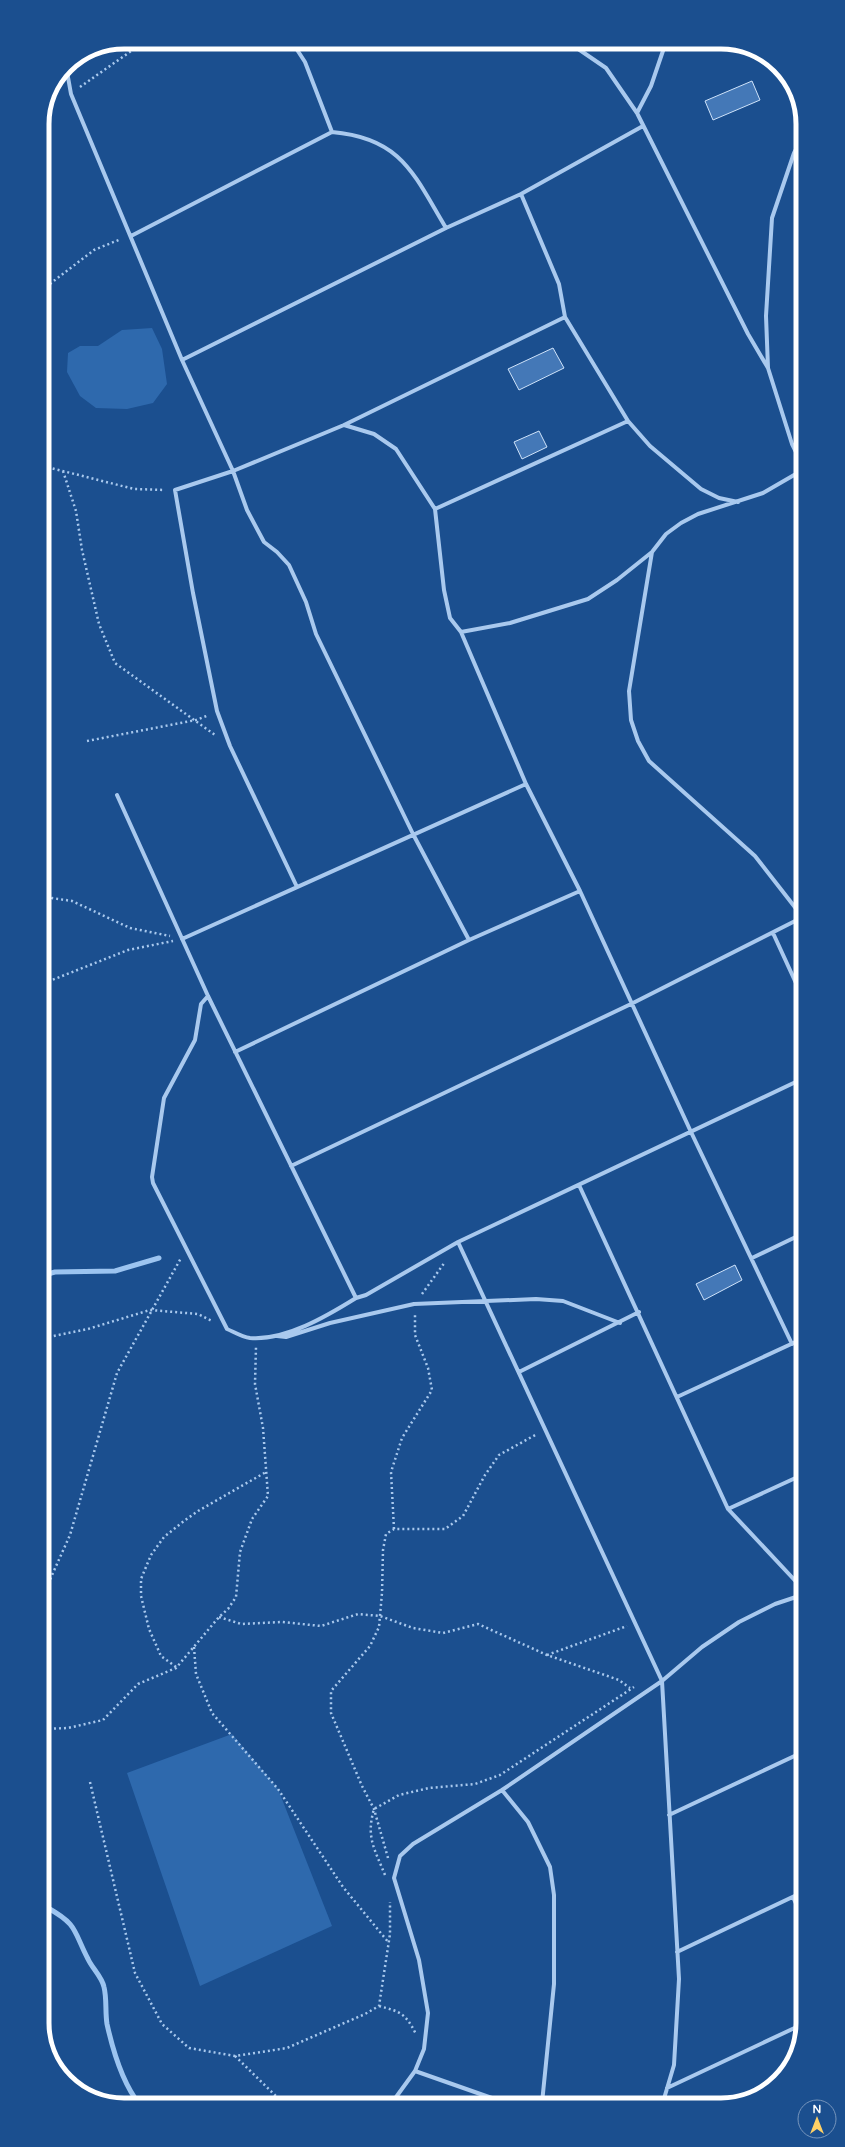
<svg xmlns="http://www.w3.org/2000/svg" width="845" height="2147" font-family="'Varela Round',sans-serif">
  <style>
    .green { fill: #2e69ad }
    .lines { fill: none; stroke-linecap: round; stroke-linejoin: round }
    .stream { stroke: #9cc4f0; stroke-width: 5 }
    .building { fill: #4478b7; stroke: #cfe3fa }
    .path { stroke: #a9c9ee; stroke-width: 2.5; stroke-dasharray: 2 3; stroke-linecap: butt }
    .minor { stroke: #a9c9ee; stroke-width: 4 }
    .rim { fill: none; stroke: #fff; stroke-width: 5 }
  </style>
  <rect width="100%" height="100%" fill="#1b4f8f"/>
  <path class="green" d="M152,328L162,349L167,384L153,403L127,409L96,408L80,396L67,372L68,353L80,346H98L122,330Z
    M232,1734L278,1789L332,1926L200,1986L127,1773Z"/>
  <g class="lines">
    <path class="stream" d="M44,1275L55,1272L115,1271L159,1258
      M45,1898L48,1908C78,1925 73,1930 88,1959C92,1968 102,1977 104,1987C107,1999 105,2012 107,2024C113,2051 122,2083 140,2105"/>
  </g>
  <path class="building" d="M752,81L760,100L713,120L705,101Z
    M553,348L564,368L519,390L508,369Z
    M539,431L547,447L522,459L514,442Z
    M735,1265L742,1280L704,1300L696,1284Z"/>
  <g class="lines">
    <path class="path" d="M51,87L60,90
      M80,87L144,42
      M42,290L94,250L121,239
      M43,466L134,489L165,490
      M63,471L76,511L82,550L99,624L115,663L215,735
      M87,741L196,720L209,715
      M43,892L52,898L72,901L130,928L170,936
      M43,981L52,980L128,950L173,941
      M422,1294L445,1262
      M44,1338L88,1329L150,1310L198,1314L212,1321
      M394,1529L391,1472L402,1438L432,1390L428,1368L415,1335V1314
      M44,1593L70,1535L117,1373L181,1258
      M219,1617L241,1624L282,1622L321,1626L358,1614L380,1616L413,1628L443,1633L478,1624L547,1655L619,1680L630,1688
      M44,1639L48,1649L44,1660
      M194,1647L196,1674L212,1713L278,1789L343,1887L389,1943
      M547,1655L627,1626
      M176,1667L161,1656L149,1629L141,1596V1579L151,1555L164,1537L184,1521L198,1511L266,1472
      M44,1729L68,1728L103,1720L138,1684L176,1668L219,1617L228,1609L236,1597L240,1552L252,1519L268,1496L263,1428L255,1384L256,1347
      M90,1782L135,1973L162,2024L189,2048L235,2056L287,2048L365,2014L379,2006L390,1934V1902
      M388,1858L374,1809L362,1786L331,1713V1691L370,1646L379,1627L382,1593L383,1550L386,1534L394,1529H445L463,1516L485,1475L499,1455L537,1434
      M385,1875C374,1848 366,1837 374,1809L399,1795L429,1788L475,1784L500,1775L634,1687
      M379,2006C401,2012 405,2013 416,2034
      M235,2056L284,2104"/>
    <path class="minor" d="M292,42L305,62L332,132C402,138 414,175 446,228
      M328,42L357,45L377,42
      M568,42L606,68L637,113L748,334L768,368
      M66,66L71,94L182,360L233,471L247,510L264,542L277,552L289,565L306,602L316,634L413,834L469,940
      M637,113L651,86L666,42
      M800,142L794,153L772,218L766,316L768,368L792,444L801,462
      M521,194L559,284L565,317L628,421L650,446L701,489L719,498L738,502
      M131,236L332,132
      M182,360L446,228L521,194L643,126
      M344,425L374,434L396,449L435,509L444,590L450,618L461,632L526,784L580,891L691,1132L792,1344
      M435,509L628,421
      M652,552L629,691L631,720L638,741L649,761L755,856L801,915
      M461,632L510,623L588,599L617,580L652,552L666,534L681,523L698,514L763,493L801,471
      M117,795L208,996L356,1298L366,1295L458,1242L802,1079
      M297,887L230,746L217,711L193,593L175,490L233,471L344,425L565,317
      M773,933L801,994
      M182,939L526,784
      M208,996L201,1004L195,1040L164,1098L152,1177L153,1183L227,1329C234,1332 242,1337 250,1338C285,1341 327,1316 356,1298
      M235,1052L469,940L580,891
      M291,1166L631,1004L801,918
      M579,1185L728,1509L802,1588
      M458,1242L662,1681L679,1979L674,2065L663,2102
      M752,1258L802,1234
      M277,1336L286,1337L330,1323L414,1304L536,1299L563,1301L620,1323
      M519,1372L639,1312
      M677,1397L802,1339
      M728,1509L802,1475
      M502,1790L528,1822L550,1867L554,1895V1984L542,2103
      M669,1815L803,1752
      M793,1897L803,1919
      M677,1952L803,1892
      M415,2071L506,2103
      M667,2088L803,2024
      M391,2104L415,2071L424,2049L428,2013L419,1960L394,1878L400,1856L413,1844L502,1790L662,1681L702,1647L739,1622L775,1604L802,1595"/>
  </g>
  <path d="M0 0H845V2147H0ZM124 49H721A75 75 0 0 1 796 124V2023A75 75 0 0 1 721 2098H124A75 75 0 0 1 49 2023V124A75 75 0 0 1 124 49Z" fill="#1b4f8f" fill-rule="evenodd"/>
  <path class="rim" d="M124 49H721A75 75 0 0 1 796 124V2023A75 75 0 0 1 721 2098H124A75 75 0 0 1 49 2023V124A75 75 0 0 1 124 49Z"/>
  <g transform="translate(817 2119)"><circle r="19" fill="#1b4f8f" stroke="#7695bc"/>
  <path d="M0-3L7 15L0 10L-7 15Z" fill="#ffd166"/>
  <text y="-6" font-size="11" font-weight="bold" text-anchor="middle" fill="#ffffff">N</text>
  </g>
</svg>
